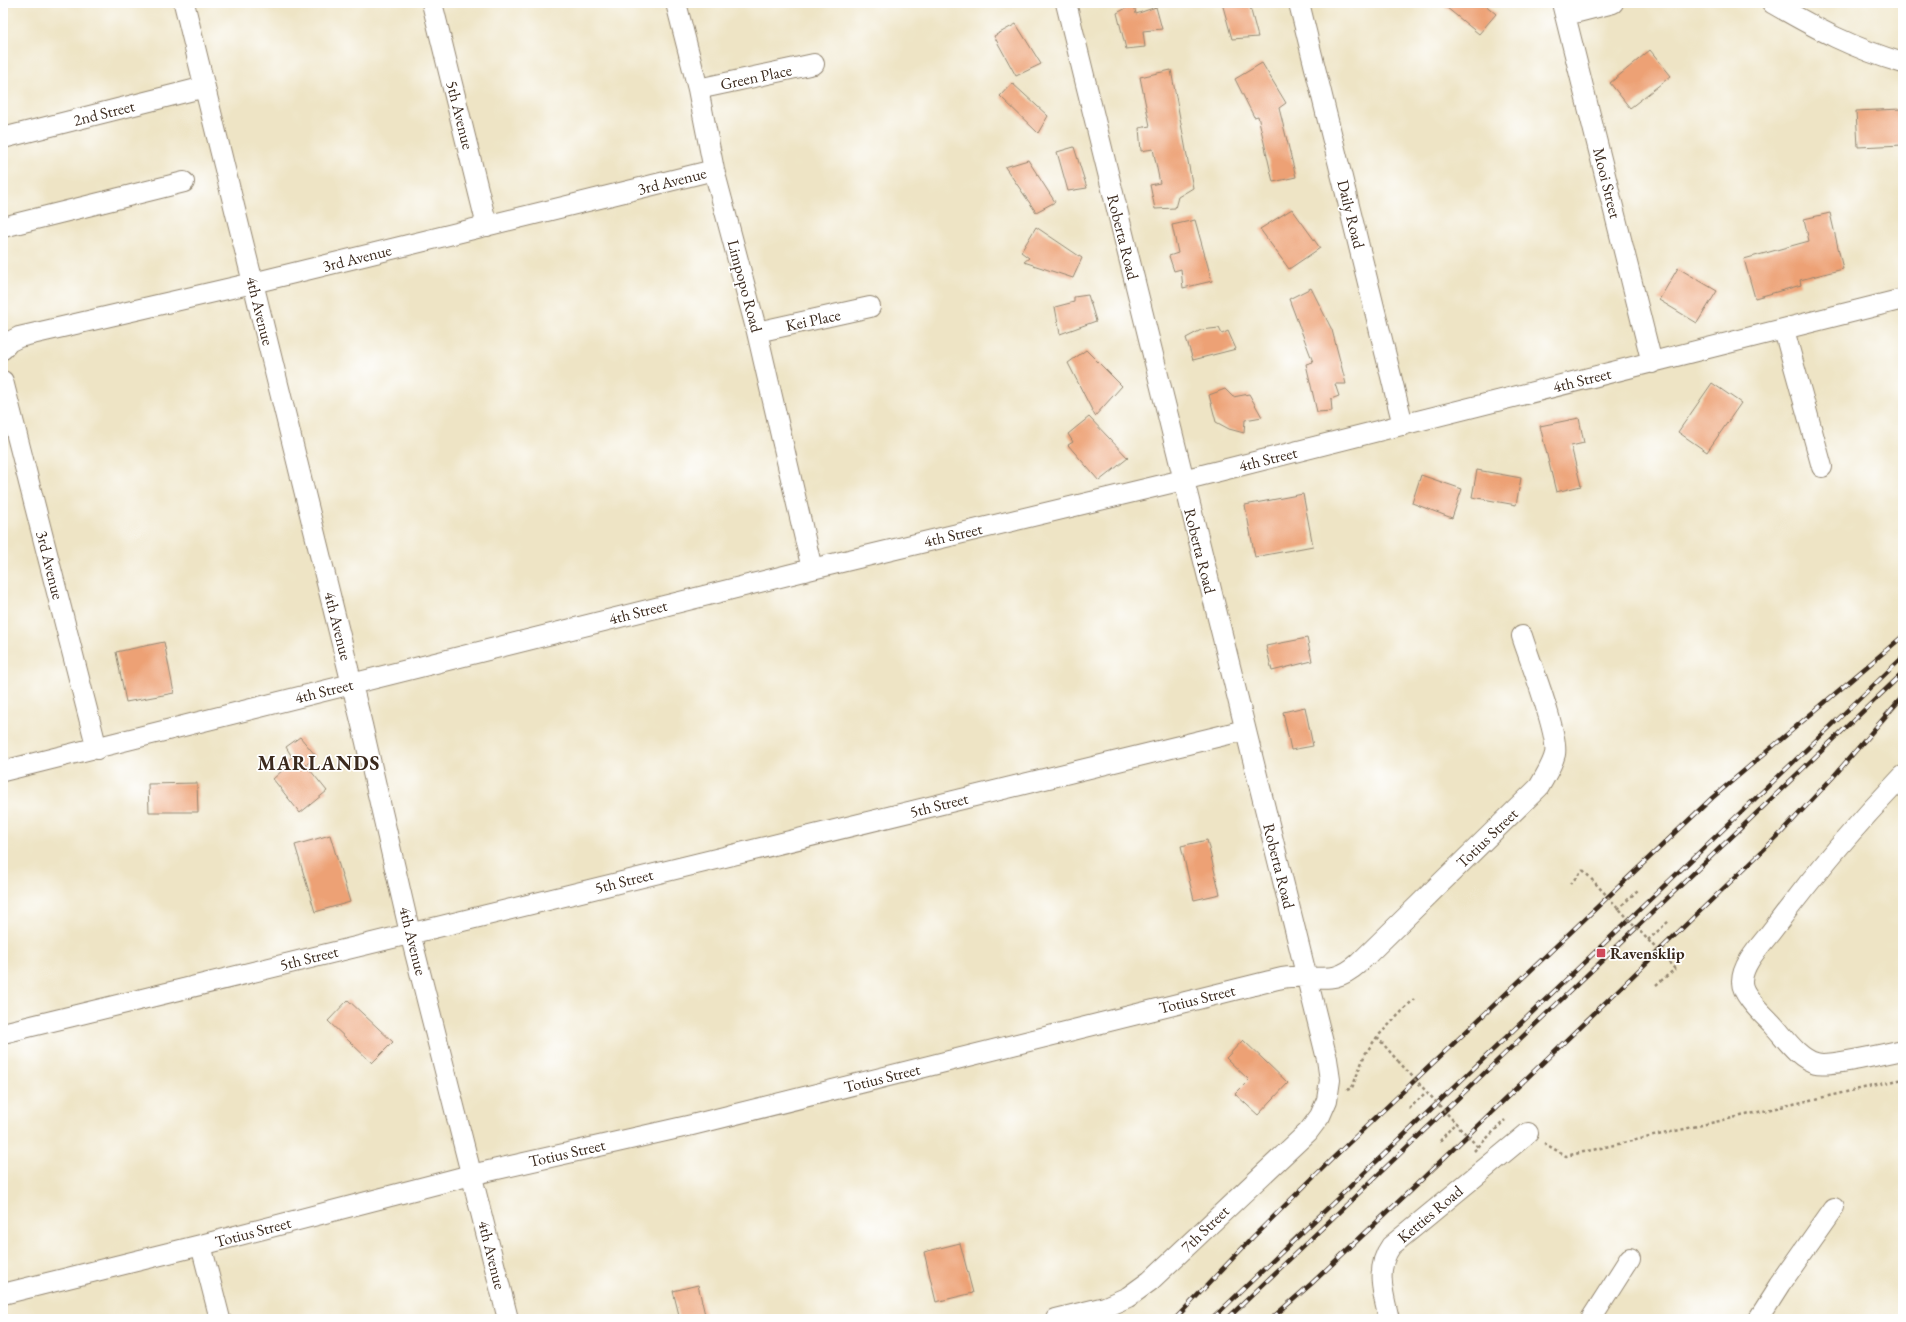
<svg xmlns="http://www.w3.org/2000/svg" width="1906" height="1322" font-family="'EB Garamond',serif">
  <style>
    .building { fill: #eda175 }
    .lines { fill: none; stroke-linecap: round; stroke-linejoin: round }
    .minor-casing { stroke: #948772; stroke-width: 22 }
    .path { stroke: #948772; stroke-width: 2.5; stroke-dasharray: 3 3; stroke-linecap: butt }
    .minor { stroke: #fff; stroke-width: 20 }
    .rail-casing { stroke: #3b2a1e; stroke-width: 4.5 }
    .rail { stroke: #fff; stroke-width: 3; stroke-dasharray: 9; stroke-linecap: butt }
    .path-bridge { stroke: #948772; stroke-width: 2.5; stroke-dasharray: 3 3; stroke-linecap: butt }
    .poi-dot { fill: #d1495b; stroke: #fff; stroke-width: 1.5 }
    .labels { text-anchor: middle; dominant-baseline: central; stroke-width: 3.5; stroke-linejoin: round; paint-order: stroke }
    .street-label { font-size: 16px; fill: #3b2a1e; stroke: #fff }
    .poi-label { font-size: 16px; font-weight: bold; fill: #3b2a1e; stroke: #fff; text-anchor: start }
    .district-label { font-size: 20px; font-weight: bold; letter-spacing: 1px; fill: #3b2a1e; stroke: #fff }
  </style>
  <rect width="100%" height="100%" fill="#fff"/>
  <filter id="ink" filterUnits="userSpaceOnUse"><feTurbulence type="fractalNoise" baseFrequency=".025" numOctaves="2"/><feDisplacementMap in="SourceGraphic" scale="8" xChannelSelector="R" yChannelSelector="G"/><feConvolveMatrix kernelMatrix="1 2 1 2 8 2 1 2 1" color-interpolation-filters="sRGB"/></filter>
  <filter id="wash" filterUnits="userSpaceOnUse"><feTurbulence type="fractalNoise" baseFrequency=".012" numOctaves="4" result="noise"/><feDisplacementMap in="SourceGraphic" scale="16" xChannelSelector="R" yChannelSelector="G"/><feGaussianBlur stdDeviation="0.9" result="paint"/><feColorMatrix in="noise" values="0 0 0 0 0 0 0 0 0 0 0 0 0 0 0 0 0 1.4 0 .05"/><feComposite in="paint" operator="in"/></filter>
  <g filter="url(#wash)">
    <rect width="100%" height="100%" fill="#eee4c5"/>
    <g id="blocks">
      <path class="building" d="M1222,3H1249L1258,37L1232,39Z
        M1441,3H1483L1496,14L1479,34Z
        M1134,4L1136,14L1156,7L1162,29L1143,31L1145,47L1126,49L1117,13Z
        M1016,24L1041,64L1016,76L994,36Z
        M1650,50L1671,76L1630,108L1610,83Z
        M1262,63L1286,103L1279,108L1296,177L1273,182L1258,116L1254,117L1235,79Z
        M1171,70L1193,188L1178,197L1175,208L1155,209L1150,185L1160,183L1153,149L1141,151L1139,128L1150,126L1140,77Z
        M1012,83L1048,116L1038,133L1000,96Z
        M1901,109L1903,145L1858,147L1856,111Z
        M1074,147L1087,188L1068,191L1057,152Z
        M1028,160L1055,202L1036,212L1005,167Z
        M1292,209L1320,248L1289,269L1260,229Z
        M1830,213L1843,269L1800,280L1801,285L1755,298L1744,259L1809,241L1804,219Z
        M1195,220L1212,281L1183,288L1181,269L1174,271L1169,256L1178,253L1172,225Z
        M1036,227L1082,258L1073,278L1024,262L1029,258L1021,252Z
        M1678,268L1717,291L1697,323L1659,300Z
        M1311,288L1332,330L1346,384H1335L1339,396L1331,399L1332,411L1317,412L1306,364L1313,362L1289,299Z
        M1088,295L1096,321L1060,334L1055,307L1074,302V297Z
        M1219,328L1222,334L1228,331L1236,349L1193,360L1186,338L1201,330Z
        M1086,350L1122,386L1095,416L1068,363Z
        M1712,383L1741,403L1707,452L1678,432Z
        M1225,389L1233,397L1249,394L1262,417L1245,420L1244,433L1229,429L1216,422L1209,395Z
        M1089,417L1128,458L1099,481L1068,445L1073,442L1068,434Z
        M1579,418L1584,443L1571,446L1581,486L1556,492L1540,426Z
        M1477,470L1521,478L1516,505L1472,497Z
        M1421,475L1462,489L1452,518L1412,503Z
        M1303,494L1313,546L1255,557L1245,505Z
        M1307,638L1312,661L1272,671L1266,646Z
        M164,642L174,693L126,702L116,652Z
        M1305,707L1313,746L1291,750L1283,712Z
        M300,737L316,756L306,765L327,791L300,813L273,779L285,768L283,765L292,757L286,747Z
        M197,783L198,812H149L148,784Z
        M330,835L350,902L315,912L295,845Z
        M1207,840L1220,894L1194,900L1181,846Z
        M348,1000L393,1042L372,1063L328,1021Z
        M1243,1040L1288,1083L1258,1115L1235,1094L1249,1080L1226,1058Z
        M960,1243L973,1293L936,1302L924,1252Z
        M698,1285L706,1319H680L673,1291Z"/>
    </g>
  </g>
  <g filter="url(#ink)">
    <use href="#blocks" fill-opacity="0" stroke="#948772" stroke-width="1"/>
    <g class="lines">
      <g class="minor-casing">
        <path id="minor" d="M184,3L362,725L410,933L508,1319
          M432,3L487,226
          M676,3L698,89L714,170L757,332L812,569
          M1299,3L1403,425
          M1562,3L1652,363
          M1772,3C1817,29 1852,48 1903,63
          M1566,15L1613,3
          M698,89L814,64
          M3,138L205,87
          M3,227L184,182
          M1784,330L1822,467
          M757,332L870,307
          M3,349L9,342L19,337L253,283L714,170
          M3,381L97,749
          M3,771L812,569L1183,480L1903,299
          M1903,776C1857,824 1814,874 1774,928C1763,943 1742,963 1742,982C1742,996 1765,1016 1774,1026C1785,1038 1799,1059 1816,1063C1828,1067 1888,1053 1903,1050
          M3,1033L1245,730
          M201,1245L220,1319
          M3,1294L201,1245L471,1175L692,1125L1270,981C1277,979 1284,977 1291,977C1321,975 1333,986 1359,963L1539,787C1545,776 1552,766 1555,754C1559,733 1529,659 1522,636
          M1056,1319L1105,1307L1128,1297L1150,1281L1308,1132L1320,1116L1327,1100L1330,1080L1327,1059L1066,3
          M1389,1319C1383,1294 1375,1268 1391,1246L1528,1133
          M1591,1319L1630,1258
          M1758,1319L1779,1286L1834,1208"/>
      </g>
      <path class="path" d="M1570,884L1583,870
        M1618,909L1639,889
        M1648,940L1669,921
        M1656,985L1675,969
        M1377,1037L1398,1061
        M1347,1090L1352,1088L1365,1054L1377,1037L1414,999
        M1409,1109L1426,1092
        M1440,1141L1456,1122
        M1544,1143L1566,1156L1903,1079
        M1474,1151L1505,1120"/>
      <use href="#minor" class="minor"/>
      <g class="rail-casing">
        <path id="rail" d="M1175,1319L1253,1237L1332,1159L1712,798L1903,636
          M1212,1319L1903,657
          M1227,1319L1903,673
          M1271,1319L1311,1284L1414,1187L1781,833L1833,777L1903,696"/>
      </g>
      <use href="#rail" class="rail"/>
      <path class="path-bridge" d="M1583,870L1675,969
        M1398,1061L1478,1147"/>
    </g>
  </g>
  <rect class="poi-dot" x="1596" y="948" width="10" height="10" rx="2"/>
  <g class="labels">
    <g class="street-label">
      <text transform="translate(756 77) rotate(-12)">Green Place</text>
      <text transform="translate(104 113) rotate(-14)">2nd Street</text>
      <text transform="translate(460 115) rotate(76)">5th Avenue</text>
      <text transform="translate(672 181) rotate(-14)">3rd Avenue</text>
      <text transform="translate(1607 183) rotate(76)">Mooi Street</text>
      <text transform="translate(1351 214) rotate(76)">Daily Road</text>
      <text transform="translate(1123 237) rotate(76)">Roberta Road</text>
      <text transform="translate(357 258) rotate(-14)">3rd Avenue</text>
      <text transform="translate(745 286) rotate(75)">Limpopo Road</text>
      <text transform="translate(260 311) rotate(76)">4th Avenue</text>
      <text transform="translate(813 320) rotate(-12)">Kei Place</text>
      <text transform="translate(1582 380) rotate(-14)">4th Street</text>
      <text transform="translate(1268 459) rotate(-14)">4th Street</text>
      <text transform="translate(953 535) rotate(-13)">4th Street</text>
      <text transform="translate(1200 551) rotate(76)">Roberta Road</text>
      <text transform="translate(50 565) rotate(76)">3rd Avenue</text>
      <text transform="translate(638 612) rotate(-14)">4th Street</text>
      <text transform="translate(338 626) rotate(76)">4th Avenue</text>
      <text transform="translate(324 691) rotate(-14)">4th Street</text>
      <text transform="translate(939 805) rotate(-14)">5th Street</text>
      <text transform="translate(1487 838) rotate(-44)">Totius Street</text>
      <text transform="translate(1279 866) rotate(76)">Roberta Road</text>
      <text transform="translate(624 881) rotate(-14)">5th Street</text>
      <text transform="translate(413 941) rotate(76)">4th Avenue</text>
      <text transform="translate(309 958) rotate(-14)">5th Street</text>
      <text transform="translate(1197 999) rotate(-14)">Totius Street</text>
      <text transform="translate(882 1078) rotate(-14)">Totius Street</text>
      <text transform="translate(567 1153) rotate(-13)">Totius Street</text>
      <text transform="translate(1430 1214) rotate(-40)">Ketties Road</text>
      <text transform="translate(1205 1229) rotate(-44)">7th Street</text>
      <text transform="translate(253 1232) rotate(-15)">Totius Street</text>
      <text transform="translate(492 1255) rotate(76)">4th Avenue</text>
    </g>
    <g class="poi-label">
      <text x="1610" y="953">Ravensklip</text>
    </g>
    <g class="district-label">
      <text x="319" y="763">MARLANDS</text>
    </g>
  </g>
  <rect width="1906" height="1322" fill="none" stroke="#fff" stroke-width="16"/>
</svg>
